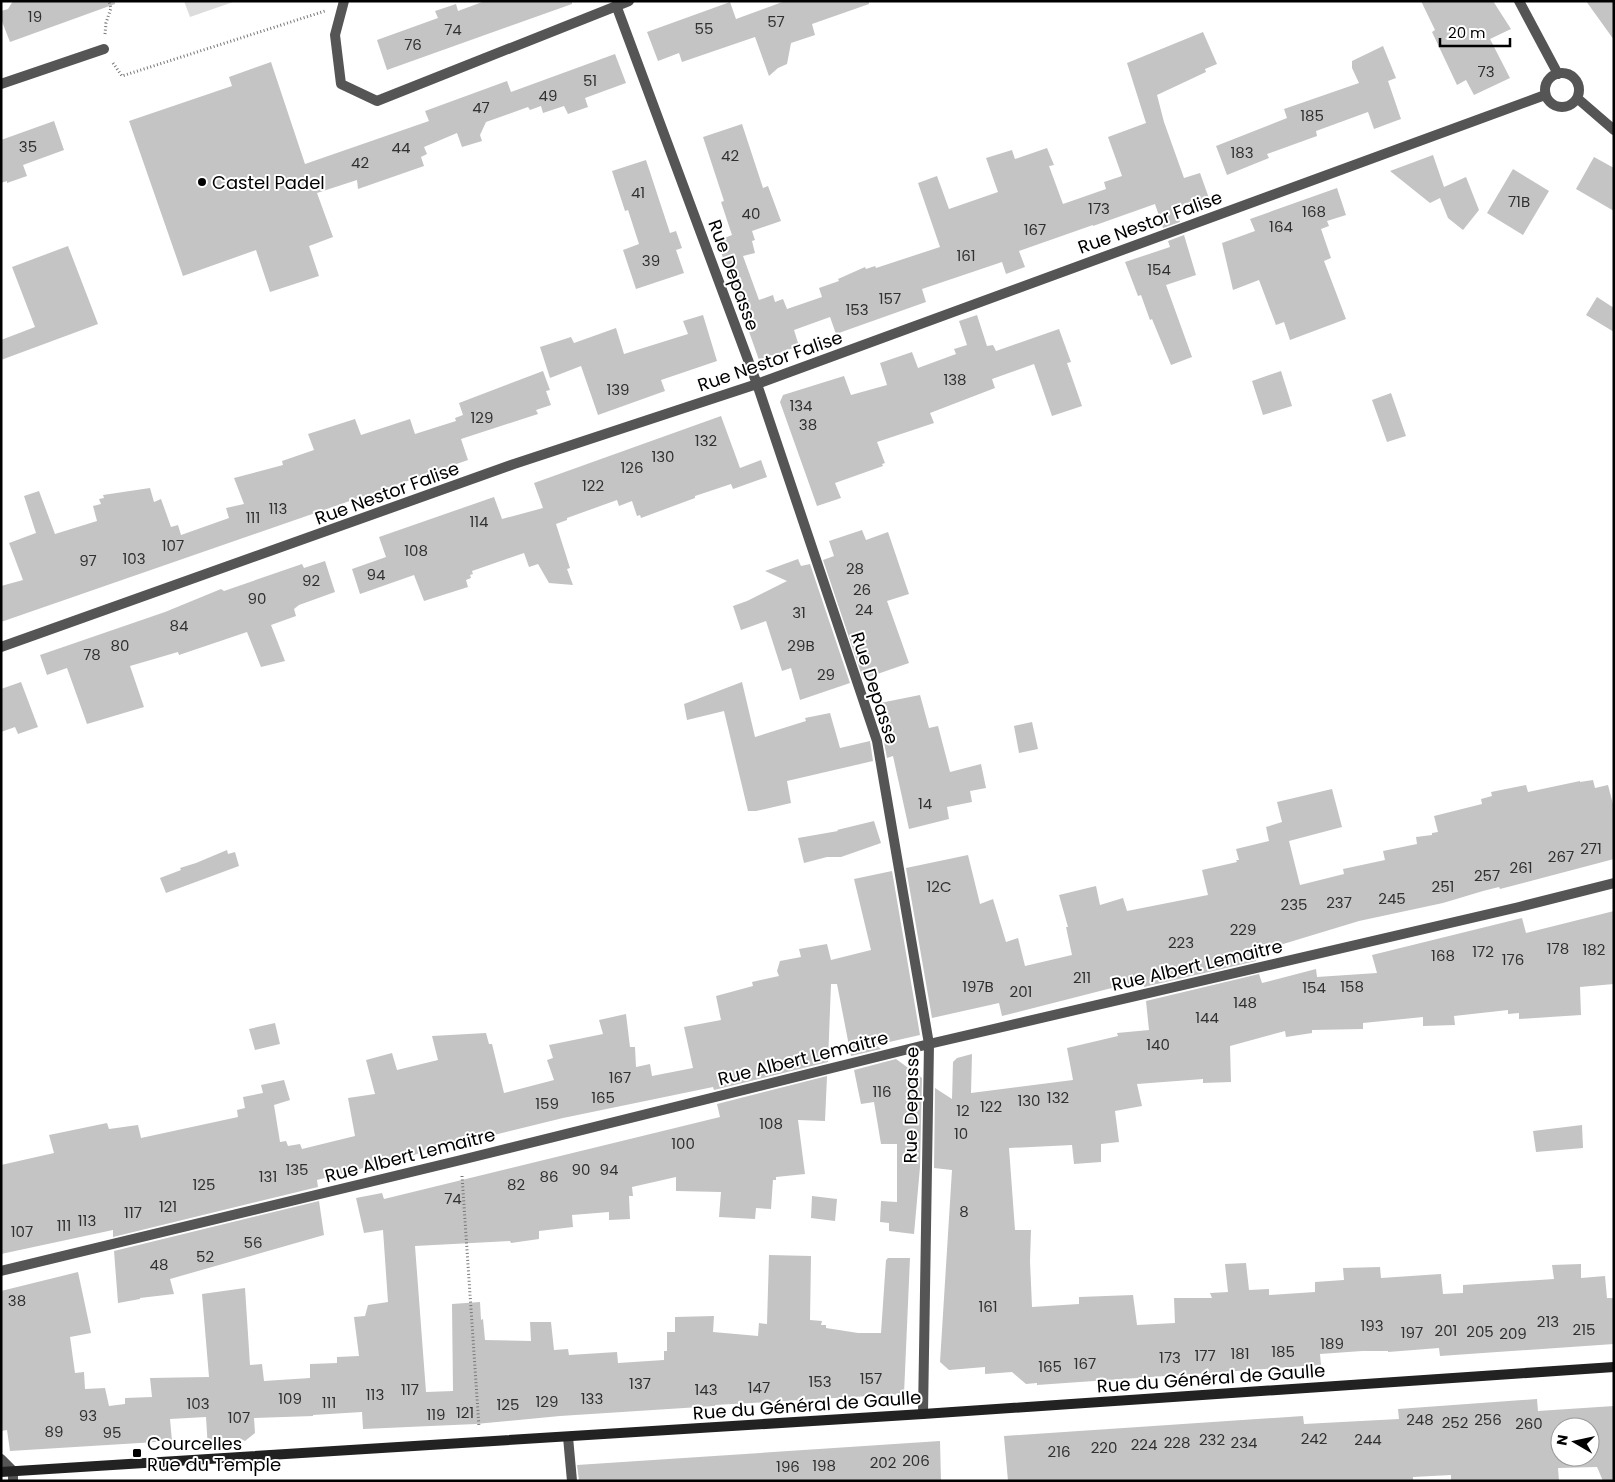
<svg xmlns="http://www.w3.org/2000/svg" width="1615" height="1482" font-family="Poppins,sans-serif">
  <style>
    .green { fill: #dcdcdc }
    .building { fill: #c4c4c4; fill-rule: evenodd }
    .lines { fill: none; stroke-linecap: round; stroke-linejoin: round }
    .path { stroke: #777; stroke-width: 3; stroke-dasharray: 1 2.5; stroke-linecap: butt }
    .street { stroke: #555; stroke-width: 10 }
    .secondary { stroke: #222; stroke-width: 10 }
    .poi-dot { fill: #000; stroke: #fff; stroke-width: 2 }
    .labels { text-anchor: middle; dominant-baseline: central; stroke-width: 4; stroke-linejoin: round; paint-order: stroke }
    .number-label { font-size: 15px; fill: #313131 }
    .poi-label { font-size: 18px; fill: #000; stroke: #fff; text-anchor: start }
    .street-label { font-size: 18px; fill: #000; stroke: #fff }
  </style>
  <rect width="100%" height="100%" fill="#fff"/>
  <path class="green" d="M184,1H236L190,17Z"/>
  <path class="building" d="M13,1H115V4L10,42L1,19V11L8,9Z
    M485,1H572V4L387,70L377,40L438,18L435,11L456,4L458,11Z
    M785,1H869V4L812,24L815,35L791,43L787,64L778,68L769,76L755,37L682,62L679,53L658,61L647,32L730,2L736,19Z
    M1421,1H1493L1511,29L1490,39L1510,78L1474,95L1466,80L1457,85L1432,32L1435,30Z
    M1586,1H1614V40Z
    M1203,32L1217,64L1205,69L1206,72L1157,95L1164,122L1184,178L1200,173L1210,201L1177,213L1180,222L1163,228L1155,204L1093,226V225L1019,251L1025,267L1006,274L1002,262L922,289L926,302L836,334L830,317L794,330L799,346L759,360L717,241L732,235L721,202L724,201L703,137L742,124L763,188L768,186L781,221L752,231L755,240L752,241L755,253L743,256L759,300L773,295L775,302L783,299L787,309L822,297L819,288L839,281L838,279L865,267L866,269L875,266L876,268L940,247L918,183L937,176L949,209L998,192L986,158L1012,150L1015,159L1047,148L1054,165L1049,166L1063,204L1106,189L1104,182L1122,176L1108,137L1146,123L1127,63Z
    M1383,46L1396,78L1388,81L1401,119L1374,129L1368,112L1316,131L1317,136L1267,154L1269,158L1227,175L1216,146L1287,118L1284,109L1359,83L1352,68V61Z
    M615,54L626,83L585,98L588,107L568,114L564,106L543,113L541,106L530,110L528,107L486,122L480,135L482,141L462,147L457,133L424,147L427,154L421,157L424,166L358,189L357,180L317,193L333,237L309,246L319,276L270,292L256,250L183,276L129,121L232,86L229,77L271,62L305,164L429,121L425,111L507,81L511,92Z
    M54,121L64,150L23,165L27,176L7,183V181L1,183V140Z
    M1433,155L1444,187L1466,177L1479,210L1463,230L1448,218L1440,198L1430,203L1390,171Z
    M1594,157L1614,168V211L1576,189Z
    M646,160L670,233L676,231L682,248L676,250L684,273L636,289L623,250L639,244L628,210L625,211L612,171Z
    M1513,169L1549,191L1523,235L1487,213Z
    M1337,188L1346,215L1327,221L1329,226L1321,229L1331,258L1324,261L1346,319L1290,340L1284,322L1276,325L1259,280L1233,290L1222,243L1255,231L1250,219Z
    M1184,235L1196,275L1166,285L1192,357L1171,365L1152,319L1150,320L1141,295L1138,296L1125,262L1170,247L1168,241Z
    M68,246L98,324L1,360V340L35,327L12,267Z
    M1597,297L1614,308V332L1586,315Z
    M703,315L717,361L661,380L665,391L598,415L581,366L550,378L540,347L571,337L574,343L616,328L624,354L688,334L683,321Z
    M977,315L987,346L993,345L996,351L1059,329L1071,362L1067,363L1082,406L1052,416L1034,364L992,379L995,388L930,413L934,423L877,442L885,463L882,464L883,466L835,483L841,498L817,506L780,402L783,395L844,376L851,395L887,385L880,363L912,352L918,368L956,354L954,349L967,345L959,321Z
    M543,371L550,390L546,391L551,405L536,410L538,414L461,439L468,460L1,622V586L23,580L9,543L36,533L24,496L39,491L55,534L97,521L93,506L101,504L99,499L104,498L103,495L150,488L154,502L161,499L171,527L178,525L181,535L229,518L226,508L244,504L234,478L283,465L282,461L314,450L308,434L355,419L361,435L410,419L415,434L456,421L455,418L463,415L459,403Z
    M1281,371L1292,406L1263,415L1252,381Z
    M1391,393L1406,436L1387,442L1372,400Z
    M721,416L740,468L761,460L767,477L733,489L731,484L695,496V498L641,518L640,515L637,516L632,501L619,506L617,500L567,518V520L556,524L570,568L567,569L573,585L549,583L538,564L529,567L524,553L472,571L473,574L470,575L471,578L466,580L468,587L424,601L414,575L360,594L352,569L386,557L379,537L494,497L502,519L543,508L534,483Z
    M862,530L866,540L888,532L909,594L887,601L909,663L863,679L823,560L834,556L829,541Z
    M798,559L801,566L810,564L850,683L800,700L791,668L782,671L766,621L741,630L733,606L747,601L787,581L765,571Z
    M325,561L335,592L299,605L294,609L296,616L271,625L285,661L261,667L247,632L179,655L178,652L130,666L144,707L87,724L67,668L47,675L40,655L165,612L221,589L224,591L302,564L304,568Z
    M21,682L38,727L18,734L15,727L1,732V689Z
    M742,682L755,737L806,721L805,718L830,713L840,748L870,741L873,761L787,781L791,803L756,811H748L724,711L687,720L684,704Z
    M920,695L929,728L938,726L950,772L981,764L986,788L970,791L972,802L947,807L949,819L909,829L893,756L887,758L883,737L888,736L880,703Z
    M1032,722L1038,749L1019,753L1014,726Z
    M1593,780L1595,788L1608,785L1614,808V859L1500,889L1499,887L1483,891L1443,903L1359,921L1254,953L1256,961L1144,987L1143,980L1002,1016L999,1003L932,1018L906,868L968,855L980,904L993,899L1006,942L1018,938L1025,966L1072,955L1066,927H1068L1059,895L1096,886L1100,905L1123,898L1127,911L1208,895L1202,870L1237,862L1236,860H1239L1236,849L1269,841L1266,827L1282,822L1277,802L1332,789L1342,827L1289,841L1300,885L1344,874L1343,869L1385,860L1383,851L1417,844L1416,837L1432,835V833L1438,832L1434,816L1482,804L1481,799L1492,796L1491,792L1526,785L1528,792L1580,781V782Z
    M874,821L881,843L841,857H827L804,863L798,838L838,831L837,830Z
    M227,850L228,854L235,852L239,866L166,893L160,878L181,870L180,868L196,863Z
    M892,871L920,1035L876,1045L881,1049L851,1056L837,984H831L828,1062L714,1090L713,1087L563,1118L458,1144L421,1151V1153L317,1180L318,1187L113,1237V1230L1,1254V1165L54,1153L49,1135L107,1123L109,1129L138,1125L141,1138L238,1117L237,1110L245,1108L243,1097L263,1093L261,1085L284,1080L290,1100L274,1105L280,1142L286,1141L288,1146L300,1144L302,1149L355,1136L348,1098L375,1094L366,1060L392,1053L397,1070L438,1060L432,1036L486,1033L489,1044H492L504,1093L554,1080L547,1060L553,1058L549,1045L603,1034L599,1020L626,1014L630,1047H635L636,1067L650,1064L652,1076L693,1068L684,1027L721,1020L716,996L753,986L752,982L779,976L777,971L780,961L801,957L799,949L827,944L831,960L871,950L854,879Z
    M1614,911V984L1580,987L1581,1015L1519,1019V1013L1508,1014V1010L1454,1016L1455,1025L1423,1026V1017L1363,1023V1029L1312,1030V1033L1286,1037L1285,1031L1230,1046L1231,1082L1203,1083V1079L1137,1084L1142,1106L1115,1111L1119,1142L1101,1144V1162L1074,1164L1072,1145L1009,1148L1015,1230H1031L1030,1261L1032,1307L1079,1304V1297L1133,1295L1137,1325L1175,1323L1174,1298H1212L1210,1293L1228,1292L1225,1264L1246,1263L1249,1290L1269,1289V1295L1315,1292V1282L1344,1280L1343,1268L1380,1267L1381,1278L1441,1274L1443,1294L1463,1293V1285L1554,1279L1552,1265L1581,1264V1278L1605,1276L1607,1298H1614V1344L1440,1356L1439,1348L1388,1352V1351H1362L1320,1354L1321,1365L1037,1385V1383L1026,1384L1012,1372L985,1374V1367L949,1370L940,1362L952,1170L934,1168L935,1088L952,1099L953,1062L957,1058L972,1054L971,1093L1073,1080L1067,1048L1118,1036L1117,1033L1149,1030L1146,1001L1259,974L1262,983L1316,969L1317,977L1377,973L1372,955L1522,918L1526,933Z
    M275,1023L280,1044L255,1050L249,1029Z
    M896,1059L922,1078L920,1167L914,1234L889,1231V1223L880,1222L881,1201L897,1202V1144H881L874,1102L861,1104L854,1070Z
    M827,1076L825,1121L798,1120L805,1174L776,1177V1180H773L771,1209L756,1208L755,1219L719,1217L721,1192L676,1191V1177L632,1187L633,1196H629L630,1219L609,1220V1212L572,1215L573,1227L539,1231V1239L511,1243L510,1241L415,1246L426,1392L453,1391L452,1304L480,1302L481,1320L483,1319L485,1340L531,1341L530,1322H551L554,1350L568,1349L569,1355L617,1352L618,1363L664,1360V1351H667V1332H675V1317L714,1316L713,1332L758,1336L759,1323L767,1324L769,1255L811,1256L810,1320L822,1321L821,1325H826V1328L858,1333H881L886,1260L888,1258H910L904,1394L715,1405V1406L560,1416L476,1424L363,1429L362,1412L313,1415V1416L254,1418L255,1433L245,1441L239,1438H223L208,1449L206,1417L170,1419L172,1441L10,1451L7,1430L1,1431V1291L78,1272L91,1333L70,1337L75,1373L84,1372L85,1389L105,1388L109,1406L125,1404V1398L152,1397L150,1378L209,1377L202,1294L245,1288L250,1365L262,1364L264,1381L310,1378V1364L337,1363V1357L359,1356L354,1317L365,1316L368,1305L388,1302L383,1230L364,1233L356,1198L382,1193L384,1199L720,1117L717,1104Z
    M1582,1125L1583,1148L1536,1152L1533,1131Z
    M812,1196L837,1199L835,1221L811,1218Z
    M319,1201L324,1235L170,1279L174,1294L140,1298V1299L118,1303L114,1251Z
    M1537,1399L1538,1411L1614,1406V1481H1603L1597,1467L1558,1468L1559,1481H1451V1475L1413,1477V1481H1008L1004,1436L1303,1416L1304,1424L1399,1419L1398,1409ZM1560,1427H1590V1457H1560Z
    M940,1441L941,1481H579L577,1465Z"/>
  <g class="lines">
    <path class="path" d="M105,34L106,23L111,8L109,1
      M113,63L122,76L325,11
      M462,1176L479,1427"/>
    <path class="street" d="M344,1L335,35L341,84L377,101L629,1
      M1519,1L1558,74
      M616,5L757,384L877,741L929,1044L923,1414
      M1545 90a17 17 0 1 1 34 0a17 17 0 1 1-34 0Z
      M1,84L104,49
      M1577,98L1614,130
      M1,647L514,464L757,384L1545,95
      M1,1271L461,1160L929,1044L1519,907L1614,883
      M568,1437L572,1481
      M1,1459L13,1471V1481"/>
    <path class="secondary" d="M1,1472L923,1414L1614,1367"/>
  </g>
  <g class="poi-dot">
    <circle cx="202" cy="182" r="5"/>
    <rect x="132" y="1448" width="10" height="10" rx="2.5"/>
  </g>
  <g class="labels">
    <g class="number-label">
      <text x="35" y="16">19</text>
      <text x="776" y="21">57</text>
      <text x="704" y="28">55</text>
      <text x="453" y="29">74</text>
      <text x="413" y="44">76</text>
      <text x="1486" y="71">73</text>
      <text x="590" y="80">51</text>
      <text x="548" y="95">49</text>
      <text x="481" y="107">47</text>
      <text x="1312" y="115">185</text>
      <text x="28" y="146">35</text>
      <text x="401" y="147">44</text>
      <text x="1242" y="152">183</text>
      <text x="730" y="155">42</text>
      <text x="360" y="162">42</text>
      <text x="638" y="192">41</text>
      <text x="1519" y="201">71B</text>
      <text x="1099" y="208">173</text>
      <text x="1314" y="211">168</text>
      <text x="751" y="213">40</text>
      <text x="1281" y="226">164</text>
      <text x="1035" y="229">167</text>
      <text x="966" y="255">161</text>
      <text x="651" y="260">39</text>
      <text x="1159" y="269">154</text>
      <text x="890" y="298">157</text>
      <text x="857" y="309">153</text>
      <text x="955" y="379">138</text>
      <text x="618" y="389">139</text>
      <text x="801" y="405">134</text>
      <text x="482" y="417">129</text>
      <text x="808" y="424">38</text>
      <text x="706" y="440">132</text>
      <text x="663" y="456">130</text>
      <text x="632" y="467">126</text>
      <text x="593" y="485">122</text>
      <text x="278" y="508">113</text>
      <text x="253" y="517">111</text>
      <text x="479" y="521">114</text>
      <text x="173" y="545">107</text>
      <text x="416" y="550">108</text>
      <text x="134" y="558">103</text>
      <text x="88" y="560">97</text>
      <text x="855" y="568">28</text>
      <text x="376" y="574">94</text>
      <text x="311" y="580">92</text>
      <text x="862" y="589">26</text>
      <text x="257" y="598">90</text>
      <text x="864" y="609">24</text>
      <text x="799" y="612">31</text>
      <text x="179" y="625">84</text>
      <text x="120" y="645">80</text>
      <text x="801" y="645">29B</text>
      <text x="92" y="654">78</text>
      <text x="826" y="674">29</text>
      <text x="925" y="803">14</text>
      <text x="1591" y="848">271</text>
      <text x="1561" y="856">267</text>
      <text x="1521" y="867">261</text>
      <text x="1487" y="875">257</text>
      <text x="939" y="886">12C</text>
      <text x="1443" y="886">251</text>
      <text x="1392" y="898">245</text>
      <text x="1339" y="902">237</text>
      <text x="1294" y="904">235</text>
      <text x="1243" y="929">229</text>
      <text x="1181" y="942">223</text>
      <text x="1558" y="948">178</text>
      <text x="1594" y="949">182</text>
      <text x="1483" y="951">172</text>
      <text x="1443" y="955">168</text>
      <text x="1513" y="959">176</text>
      <text x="1082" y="977">211</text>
      <text x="978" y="986">197B</text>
      <text x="1352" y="986">158</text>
      <text x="1314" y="987">154</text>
      <text x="1021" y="991">201</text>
      <text x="1245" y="1002">148</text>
      <text x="1207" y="1017">144</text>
      <text x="1158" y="1044">140</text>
      <text x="620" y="1077">167</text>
      <text x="882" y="1091">116</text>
      <text x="603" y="1097">165</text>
      <text x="1058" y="1097">132</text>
      <text x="1029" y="1100">130</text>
      <text x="547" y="1103">159</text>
      <text x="991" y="1106">122</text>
      <text x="963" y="1110">12</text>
      <text x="771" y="1123">108</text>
      <text x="961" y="1133">10</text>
      <text x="683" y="1143">100</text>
      <text x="297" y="1169">135</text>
      <text x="581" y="1169">90</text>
      <text x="609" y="1169">94</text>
      <text x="268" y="1176">131</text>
      <text x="549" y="1176">86</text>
      <text x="204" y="1184">125</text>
      <text x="516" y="1184">82</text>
      <text x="453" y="1198">74</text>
      <text x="168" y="1206">121</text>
      <text x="964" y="1211">8</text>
      <text x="133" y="1212">117</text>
      <text x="87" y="1220">113</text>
      <text x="64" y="1225">111</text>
      <text x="22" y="1231">107</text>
      <text x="253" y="1242">56</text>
      <text x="205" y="1256">52</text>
      <text x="159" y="1264">48</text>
      <text x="17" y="1300">38</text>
      <text x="988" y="1306">161</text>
      <text x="1548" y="1321">213</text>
      <text x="1372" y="1325">193</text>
      <text x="1584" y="1329">215</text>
      <text x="1446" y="1330">201</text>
      <text x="1480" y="1331">205</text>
      <text x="1412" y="1332">197</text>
      <text x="1513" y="1333">209</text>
      <text x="1332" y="1343">189</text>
      <text x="1283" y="1351">185</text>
      <text x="1240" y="1353">181</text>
      <text x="1205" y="1355">177</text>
      <text x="1170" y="1357">173</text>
      <text x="1085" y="1363">167</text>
      <text x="1050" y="1366">165</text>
      <text x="871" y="1378">157</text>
      <text x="820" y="1381">153</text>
      <text x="640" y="1383">137</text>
      <text x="759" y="1387">147</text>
      <text x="410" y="1389">117</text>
      <text x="706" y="1389">143</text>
      <text x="375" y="1394">113</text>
      <text x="290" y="1398">109</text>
      <text x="592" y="1398">133</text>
      <text x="547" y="1401">129</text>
      <text x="329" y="1402">111</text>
      <text x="198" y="1403">103</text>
      <text x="508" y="1404">125</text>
      <text x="465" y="1412">121</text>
      <text x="436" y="1414">119</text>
      <text x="88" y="1415">93</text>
      <text x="239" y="1417">107</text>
      <text x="1420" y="1419">248</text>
      <text x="1488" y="1419">256</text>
      <text x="1455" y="1422">252</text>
      <text x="1529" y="1423">260</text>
      <text x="54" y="1431">89</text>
      <text x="112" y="1432">95</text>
      <text x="1314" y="1438">242</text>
      <text x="1212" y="1439">232</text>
      <text x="1368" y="1439">244</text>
      <text x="1177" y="1442">228</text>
      <text x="1244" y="1442">234</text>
      <text x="1144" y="1444">224</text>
      <text x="1104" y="1447">220</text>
      <text x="1059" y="1451">216</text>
      <text x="916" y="1460">206</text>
      <text x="883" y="1462">202</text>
      <text x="824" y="1465">198</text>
      <text x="788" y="1466">196</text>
    </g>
    <g class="poi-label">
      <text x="212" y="182">Castel Padel</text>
      <text x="147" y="1443">Courcelles<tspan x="147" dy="21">Rue du Temple</tspan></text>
    </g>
    <g class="street-label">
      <text transform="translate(1150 222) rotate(-20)">Rue Nestor Falise</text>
      <text transform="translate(734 275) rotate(70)">Rue Depasse</text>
      <text transform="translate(770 361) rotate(-19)">Rue Nestor Falise</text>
      <text transform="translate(387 493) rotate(-20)">Rue Nestor Falise</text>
      <text transform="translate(875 688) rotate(72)">Rue Depasse</text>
      <text transform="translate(1197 965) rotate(-13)">Rue Albert Lemaitre</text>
      <text transform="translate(803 1058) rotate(-14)">Rue Albert Lemaitre</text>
      <text transform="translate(911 1105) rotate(-89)">Rue Depasse</text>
      <text transform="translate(410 1155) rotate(-14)">Rue Albert Lemaitre</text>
      <text transform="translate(1211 1378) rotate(-4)">Rue du Général de Gaulle</text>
      <text transform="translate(807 1405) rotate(-4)">Rue du Général de Gaulle</text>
    </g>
  </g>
  <rect width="1615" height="1482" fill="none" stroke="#000000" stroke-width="5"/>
  <g transform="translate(1575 1442) rotate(279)"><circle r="24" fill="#ffffff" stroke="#999999"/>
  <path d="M0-4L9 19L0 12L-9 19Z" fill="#000000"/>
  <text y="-8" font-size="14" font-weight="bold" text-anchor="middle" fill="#000000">N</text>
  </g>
  <path d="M1440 38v8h70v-8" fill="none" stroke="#000000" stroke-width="2.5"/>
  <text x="1448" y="38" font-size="15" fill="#000000" stroke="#ffffff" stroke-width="4" paint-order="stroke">20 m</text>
</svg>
